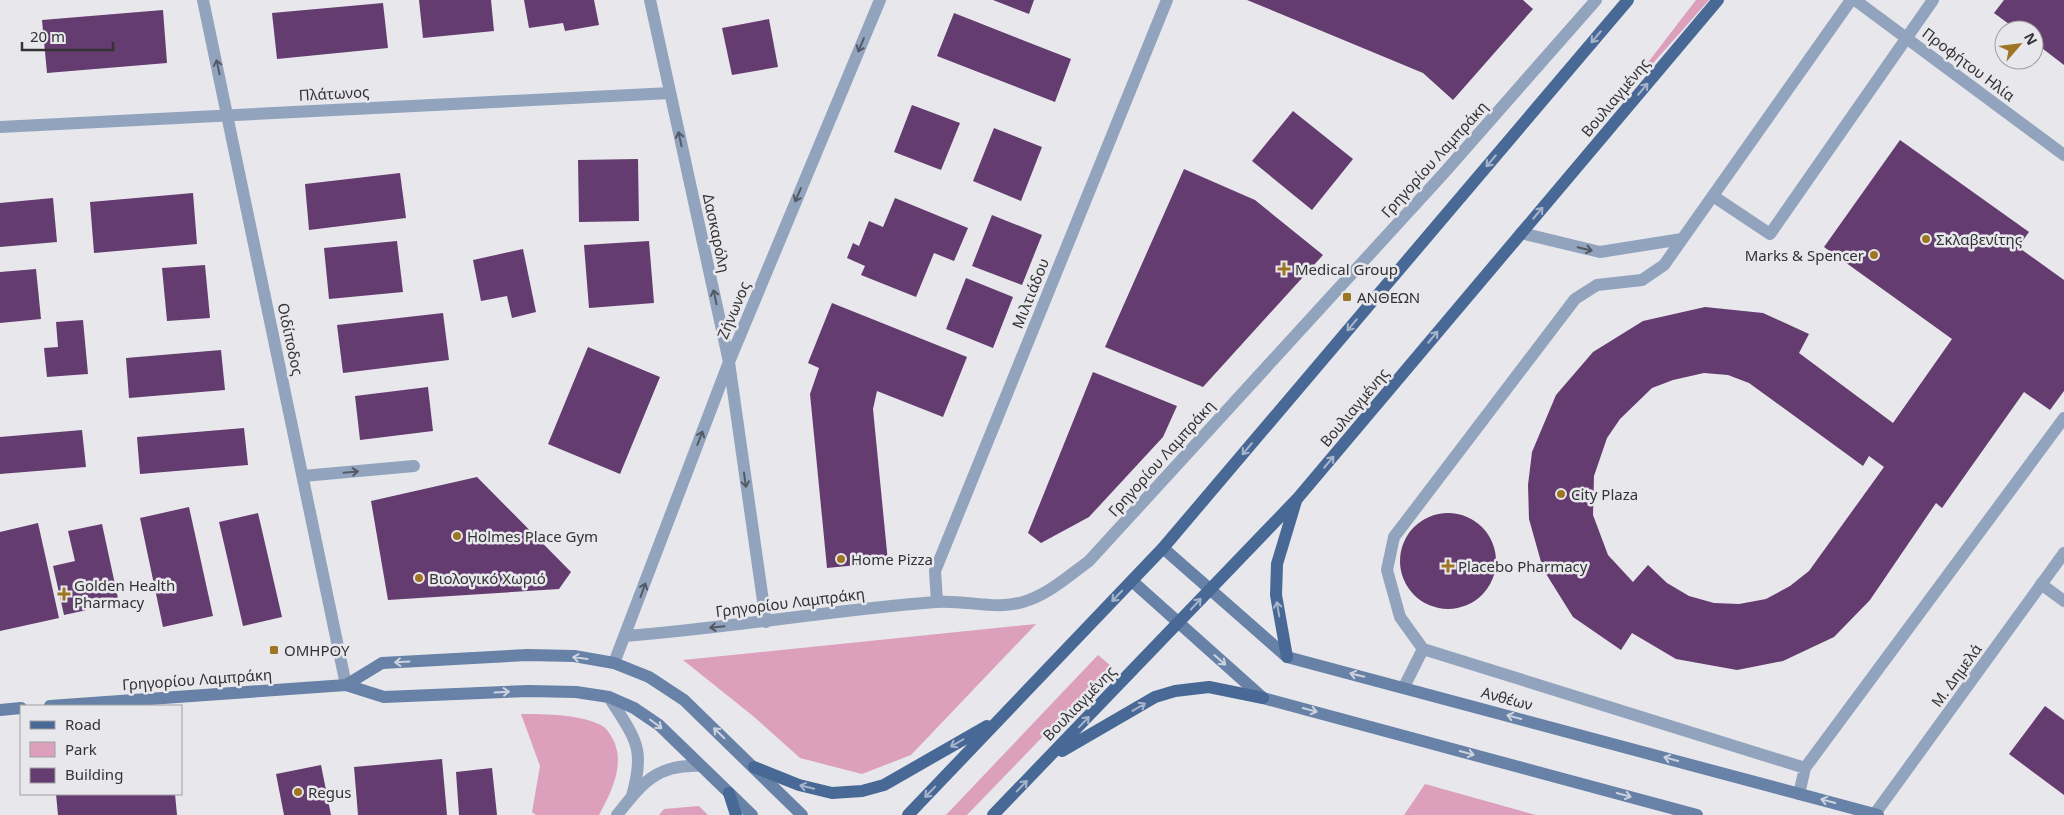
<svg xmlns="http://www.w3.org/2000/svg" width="2064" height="815" font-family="'Noto Sans',sans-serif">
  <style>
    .green { fill: #dda0bc }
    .building { fill: #653c70; fill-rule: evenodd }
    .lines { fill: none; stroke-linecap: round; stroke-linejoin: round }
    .service { stroke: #91a3bd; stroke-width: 12 }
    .minor { stroke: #91a3bd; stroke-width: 12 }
    .secondary { stroke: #6781a7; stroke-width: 12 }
    .primary { stroke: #486896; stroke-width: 12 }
    .oneway { stroke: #a7b4ca }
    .oneway2 { stroke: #545a65 }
    .oneway3 { stroke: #cdd3de }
    .poi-dot { fill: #9e7623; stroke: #e7e7ec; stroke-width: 2 }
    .labels { text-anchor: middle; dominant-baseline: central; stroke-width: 5; stroke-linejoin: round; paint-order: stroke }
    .street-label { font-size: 15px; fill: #333335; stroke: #e7e7ec }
    .poi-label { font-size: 15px; fill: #333335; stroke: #e7e7ec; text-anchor: start }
  </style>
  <rect width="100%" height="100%" fill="#e7e7ec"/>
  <path class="green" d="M1696,0H1709L1609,113Z
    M1036,624L911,755L862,774L800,758L753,716L683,660Z
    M1098,655L1111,666L967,815H946Z
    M521,714C544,714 584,714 604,727C607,729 609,733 611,736C627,761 612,791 599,815H536L532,812L540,766Z
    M1425,784L1536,815H1404Z
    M699,806L708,815H659L664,809Z"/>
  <path class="building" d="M419,0H491L494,31L423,38Z
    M524,0H594L599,25L565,31L563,23L529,28Z
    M993,0H1034L1029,14Z
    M1247,0H1523L1533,9L1453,100L1423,73Z
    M2004,0H2064V65L2034,42V30H2017L1994,13Z
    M383,3L388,48L277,59L272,13Z
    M163,10L167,63L47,73L42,20Z
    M954,13L1071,59L1055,102L937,56Z
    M769,19L778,67L732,75L722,28Z
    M912,105L960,123L941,170L894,152Z
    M1293,111L1353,159L1312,210L1252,161Z
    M994,128L1042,147L1021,201L973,181Z
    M1900,140L2029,232L2018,247L2064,280V391L2050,410L2024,392L1942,508L1936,503L1870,600L1834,637L1783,661L1737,670L1676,659L1632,633L1621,650L1573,617L1543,569L1529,519L1528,485L1532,452L1556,395L1593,352L1643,321L1705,307L1763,313L1809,334L1799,353L1893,423L1952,339L1824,247ZM1704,373L1728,375L1749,383L1863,466L1869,456L1884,467L1809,571L1790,586L1766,599L1739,604L1714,603L1689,596L1667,583L1648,565L1633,582L1608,555L1593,515L1594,476L1607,438L1620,419L1652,388L1673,380Z
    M638,159L639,221L579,222L578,160Z
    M1184,169L1255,200L1323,255L1203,387L1105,347Z
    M400,173L406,218L309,230L305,184Z
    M193,193L197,244L94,253L90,202Z
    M53,198L57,242L0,247V203Z
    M895,198L968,228L954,261L934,253L916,297L861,275L865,266L847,258L853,243L859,246L869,221L883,227Z
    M992,215L1042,235L1022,285L972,266Z
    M397,241L403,292L329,299L324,248Z
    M649,241L654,303L589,308L584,245Z
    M523,249L536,312L512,318L507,296L481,301L473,260Z
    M205,265L210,318L167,321L162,268Z
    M36,269L41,319L0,323V272Z
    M966,278L1013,297L993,348L946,329Z
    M832,303L967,357L943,417L877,391L873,409L888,562L827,568L810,394L819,368L808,363Z
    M443,313L449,360L343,373L337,325Z
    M83,320L88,374L47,377L44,348L58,347L56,322Z
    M588,347L660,377L620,474L548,444Z
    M221,350L225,390L129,398L126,358Z
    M1093,372L1177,406L1163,437L1089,517L1041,543L1028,533Z
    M428,387L433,431L360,440L355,396Z
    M244,428L248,465L140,474L137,437Z
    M82,430L86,467L0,474V437Z
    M477,477L571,572L559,589L388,600L371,501Z
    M189,507L213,616L163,627L140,518Z
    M1400 561a48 48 0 1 1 96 0a48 48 0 1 1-96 0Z
    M258,513L282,617L243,626L219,522Z
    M38,523L59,618L0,631V532Z
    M102,524L119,603L64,615L53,566L75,561L68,531Z
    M2045,706L2064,720V795L2009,754Z
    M442,759L447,815H358L354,767Z
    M321,765L331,815H284L276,774Z
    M492,768L497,815H459L456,772Z
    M56,794H175L177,815H58Z"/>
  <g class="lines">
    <path class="service" d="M1855,0L2064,155
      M1713,196L1770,234L1933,0
      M1521,233L1600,252L1682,239
      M303,476L414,466
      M2041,584L2064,601
      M1404,687L1423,649
      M1805,768L1423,649L1400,617L1387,570L1394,537L1575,299L1597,285L1642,280L1664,265L1851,0
      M1799,794L1805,768L2064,418"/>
    <path class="minor" d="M203,0L346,685
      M650,0L729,362L766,622
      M0,127L670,93
      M937,601L935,571L1167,0
      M626,636C729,628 832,610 935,602C966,599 998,612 1029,600C1051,592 1070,575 1089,561L1444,173L1596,0
      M614,663L729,362L880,0
      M609,697C635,739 646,747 632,796
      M617,815C643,782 657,764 701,766
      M1874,815L2064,553"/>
    <path class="secondary" d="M1163,548L1287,657L1878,815
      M1132,581L1263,698L1697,815
      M346,685L382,663L527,655L574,656L614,663L649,677L684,700L802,815
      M50,706L346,685L384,697L528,691L576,692L609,697L634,708L659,725L752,815
      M0,710L21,708"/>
    <path class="primary" d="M1287,657L1276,595L1277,564L1296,501
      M1062,751L1155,697L1175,691L1209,687L1263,698
      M754,767L799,785L832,793L862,791L884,785L987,726
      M729,793L736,815
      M908,815L1163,548L1628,0
      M993,815L1297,499L1718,0"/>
  </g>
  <defs><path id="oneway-shaft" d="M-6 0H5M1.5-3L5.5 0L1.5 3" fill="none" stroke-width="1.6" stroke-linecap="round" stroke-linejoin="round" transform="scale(1.25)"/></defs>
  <g class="oneway">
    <use href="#oneway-shaft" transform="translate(1596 37) rotate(130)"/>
    <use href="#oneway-shaft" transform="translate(1643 89) rotate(-50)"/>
    <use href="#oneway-shaft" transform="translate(1491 161) rotate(130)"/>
    <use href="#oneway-shaft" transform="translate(1538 213) rotate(-50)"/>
    <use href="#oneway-shaft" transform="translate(1352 325) rotate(130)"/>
    <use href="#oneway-shaft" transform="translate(1433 337) rotate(-50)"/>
    <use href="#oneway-shaft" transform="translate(1247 449) rotate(130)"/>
    <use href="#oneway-shaft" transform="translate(1329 462) rotate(-50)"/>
    <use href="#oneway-shaft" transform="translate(1117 596) rotate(134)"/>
    <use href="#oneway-shaft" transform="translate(1196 604) rotate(-47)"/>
    <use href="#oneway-shaft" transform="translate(1278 609) rotate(-100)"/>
    <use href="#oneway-shaft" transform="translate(1139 707) rotate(-31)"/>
    <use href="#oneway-shaft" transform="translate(1084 722) rotate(-46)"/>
    <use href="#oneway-shaft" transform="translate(957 743) rotate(150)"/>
    <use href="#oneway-shaft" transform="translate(1022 786) rotate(-46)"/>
    <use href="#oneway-shaft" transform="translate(807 787) rotate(-166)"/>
    <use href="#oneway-shaft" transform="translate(930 792) rotate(134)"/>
  </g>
  <g class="oneway2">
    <use href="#oneway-shaft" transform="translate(861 45) rotate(113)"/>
    <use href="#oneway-shaft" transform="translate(218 67) rotate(-102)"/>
    <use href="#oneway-shaft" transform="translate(680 139) rotate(-102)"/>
    <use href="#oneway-shaft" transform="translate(798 195) rotate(113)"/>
    <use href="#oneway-shaft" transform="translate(1585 249) rotate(13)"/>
    <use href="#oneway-shaft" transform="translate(715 297) rotate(-102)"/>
    <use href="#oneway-shaft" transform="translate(700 438) rotate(-69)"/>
    <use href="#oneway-shaft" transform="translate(351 472) rotate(-5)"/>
    <use href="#oneway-shaft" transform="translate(745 480) rotate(82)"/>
    <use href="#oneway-shaft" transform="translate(643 590) rotate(-70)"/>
    <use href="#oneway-shaft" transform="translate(717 627) rotate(174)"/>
  </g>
  <g class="oneway3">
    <use href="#oneway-shaft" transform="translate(580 658) rotate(-172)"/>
    <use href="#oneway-shaft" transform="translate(1220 660) rotate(41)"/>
    <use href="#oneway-shaft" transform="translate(402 662) rotate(177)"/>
    <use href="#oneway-shaft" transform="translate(1357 675) rotate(-166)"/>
    <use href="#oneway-shaft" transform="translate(502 692) rotate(-3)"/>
    <use href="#oneway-shaft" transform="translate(1310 710) rotate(15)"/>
    <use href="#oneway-shaft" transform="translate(1514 717) rotate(-165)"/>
    <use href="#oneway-shaft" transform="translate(656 724) rotate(37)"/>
    <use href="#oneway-shaft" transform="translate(719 733) rotate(-136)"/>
    <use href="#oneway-shaft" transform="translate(1467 753) rotate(15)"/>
    <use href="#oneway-shaft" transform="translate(1671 759) rotate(-165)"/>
    <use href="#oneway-shaft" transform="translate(1624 795) rotate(15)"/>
    <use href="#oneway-shaft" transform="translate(1828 801) rotate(-165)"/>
  </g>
  <g class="poi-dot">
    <circle cx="1926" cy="239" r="5"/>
    <circle cx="1874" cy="255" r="5"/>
    <path d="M1281.5 261.5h5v5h5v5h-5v5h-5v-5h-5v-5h5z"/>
    <rect x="1342" y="292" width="10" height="10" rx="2.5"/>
    <circle cx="1561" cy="494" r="5"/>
    <circle cx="457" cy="536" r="5"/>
    <circle cx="841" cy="559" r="5"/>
    <path d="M1445.5 558.5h5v5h5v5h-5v5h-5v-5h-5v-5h5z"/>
    <circle cx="419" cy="578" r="5"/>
    <path d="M61.5 586.5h5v5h5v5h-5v5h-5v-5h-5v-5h5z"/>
    <rect x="269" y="645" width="10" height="10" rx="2.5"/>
    <circle cx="298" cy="792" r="5"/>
  </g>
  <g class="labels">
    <g class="street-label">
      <text transform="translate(1969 64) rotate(37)">Προφήτου Ηλία</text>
      <text transform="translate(334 93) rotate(-3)">Πλάτωνος</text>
      <text transform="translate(1615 97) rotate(-50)">Βουλιαγμένης</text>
      <text transform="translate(1434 159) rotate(-48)">Γρηγορίου Λαμπράκη</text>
      <text transform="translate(717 233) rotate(78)">Δασκαρόλη</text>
      <text transform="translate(1030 293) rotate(-68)">Μιλτιάδου</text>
      <text transform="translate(733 310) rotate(-67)">Ζήνωνος</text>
      <text transform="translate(291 339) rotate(78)">Οιδίποδος</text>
      <text transform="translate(1354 407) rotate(-50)">Βουλιαγμένης</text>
      <text transform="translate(1161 458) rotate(-48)">Γρηγορίου Λαμπράκη</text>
      <text transform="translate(790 602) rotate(-7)">Γρηγορίου Λαμπράκη</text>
      <text transform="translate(1956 675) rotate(-54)">Μ. Δημελά</text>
      <text transform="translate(197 679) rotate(-4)">Γρηγορίου Λαμπράκη</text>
      <text transform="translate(1507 698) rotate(15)">Ανθέων</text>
      <text transform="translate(1079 703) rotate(-46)">Βουλιαγμένης</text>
    </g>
    <g class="poi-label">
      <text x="1936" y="239">Σκλαβενίτης</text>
      <text x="1864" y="255" text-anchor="end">Marks &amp; Spencer</text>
      <text x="1295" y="269">Medical Group</text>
      <text x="1357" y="297">ΑΝΘΕΩΝ</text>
      <text x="1571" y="494">City Plaza</text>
      <text x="467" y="536">Holmes Place Gym</text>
      <text x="851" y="559">Home Pizza</text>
      <text x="1458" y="566">Placebo Pharmacy</text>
      <text x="429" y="578">Βιολογικό Χωριό</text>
      <text x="74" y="585">Golden Health<tspan x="74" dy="17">Pharmacy</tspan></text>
      <text x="284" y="650">ΟΜΗΡΟΥ</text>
      <text x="308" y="792">Regus</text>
    </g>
  </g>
  <rect x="20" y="705" width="162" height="90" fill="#e7e7ec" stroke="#9f9fa3"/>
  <rect x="30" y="721" width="25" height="8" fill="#486896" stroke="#9f9fa3"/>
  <text x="65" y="730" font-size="15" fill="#333335">Road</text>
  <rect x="30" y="742" width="25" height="15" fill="#dda0bc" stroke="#9f9fa3"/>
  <text x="65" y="755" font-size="15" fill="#333335">Park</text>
  <rect x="30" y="768" width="25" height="15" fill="#653c70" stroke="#9f9fa3"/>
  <text x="65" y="780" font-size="15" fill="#333335">Building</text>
  <g transform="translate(2019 45) rotate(62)"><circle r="24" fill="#e7e7ec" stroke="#9f9fa3"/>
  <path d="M0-4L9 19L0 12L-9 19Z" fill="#9e7623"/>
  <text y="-8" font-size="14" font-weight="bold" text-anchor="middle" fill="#333335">N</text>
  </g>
  <path d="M22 42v8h91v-8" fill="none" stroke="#333335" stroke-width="2.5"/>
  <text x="30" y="42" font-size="15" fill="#333335" stroke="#e7e7ec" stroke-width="4" paint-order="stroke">20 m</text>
</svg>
